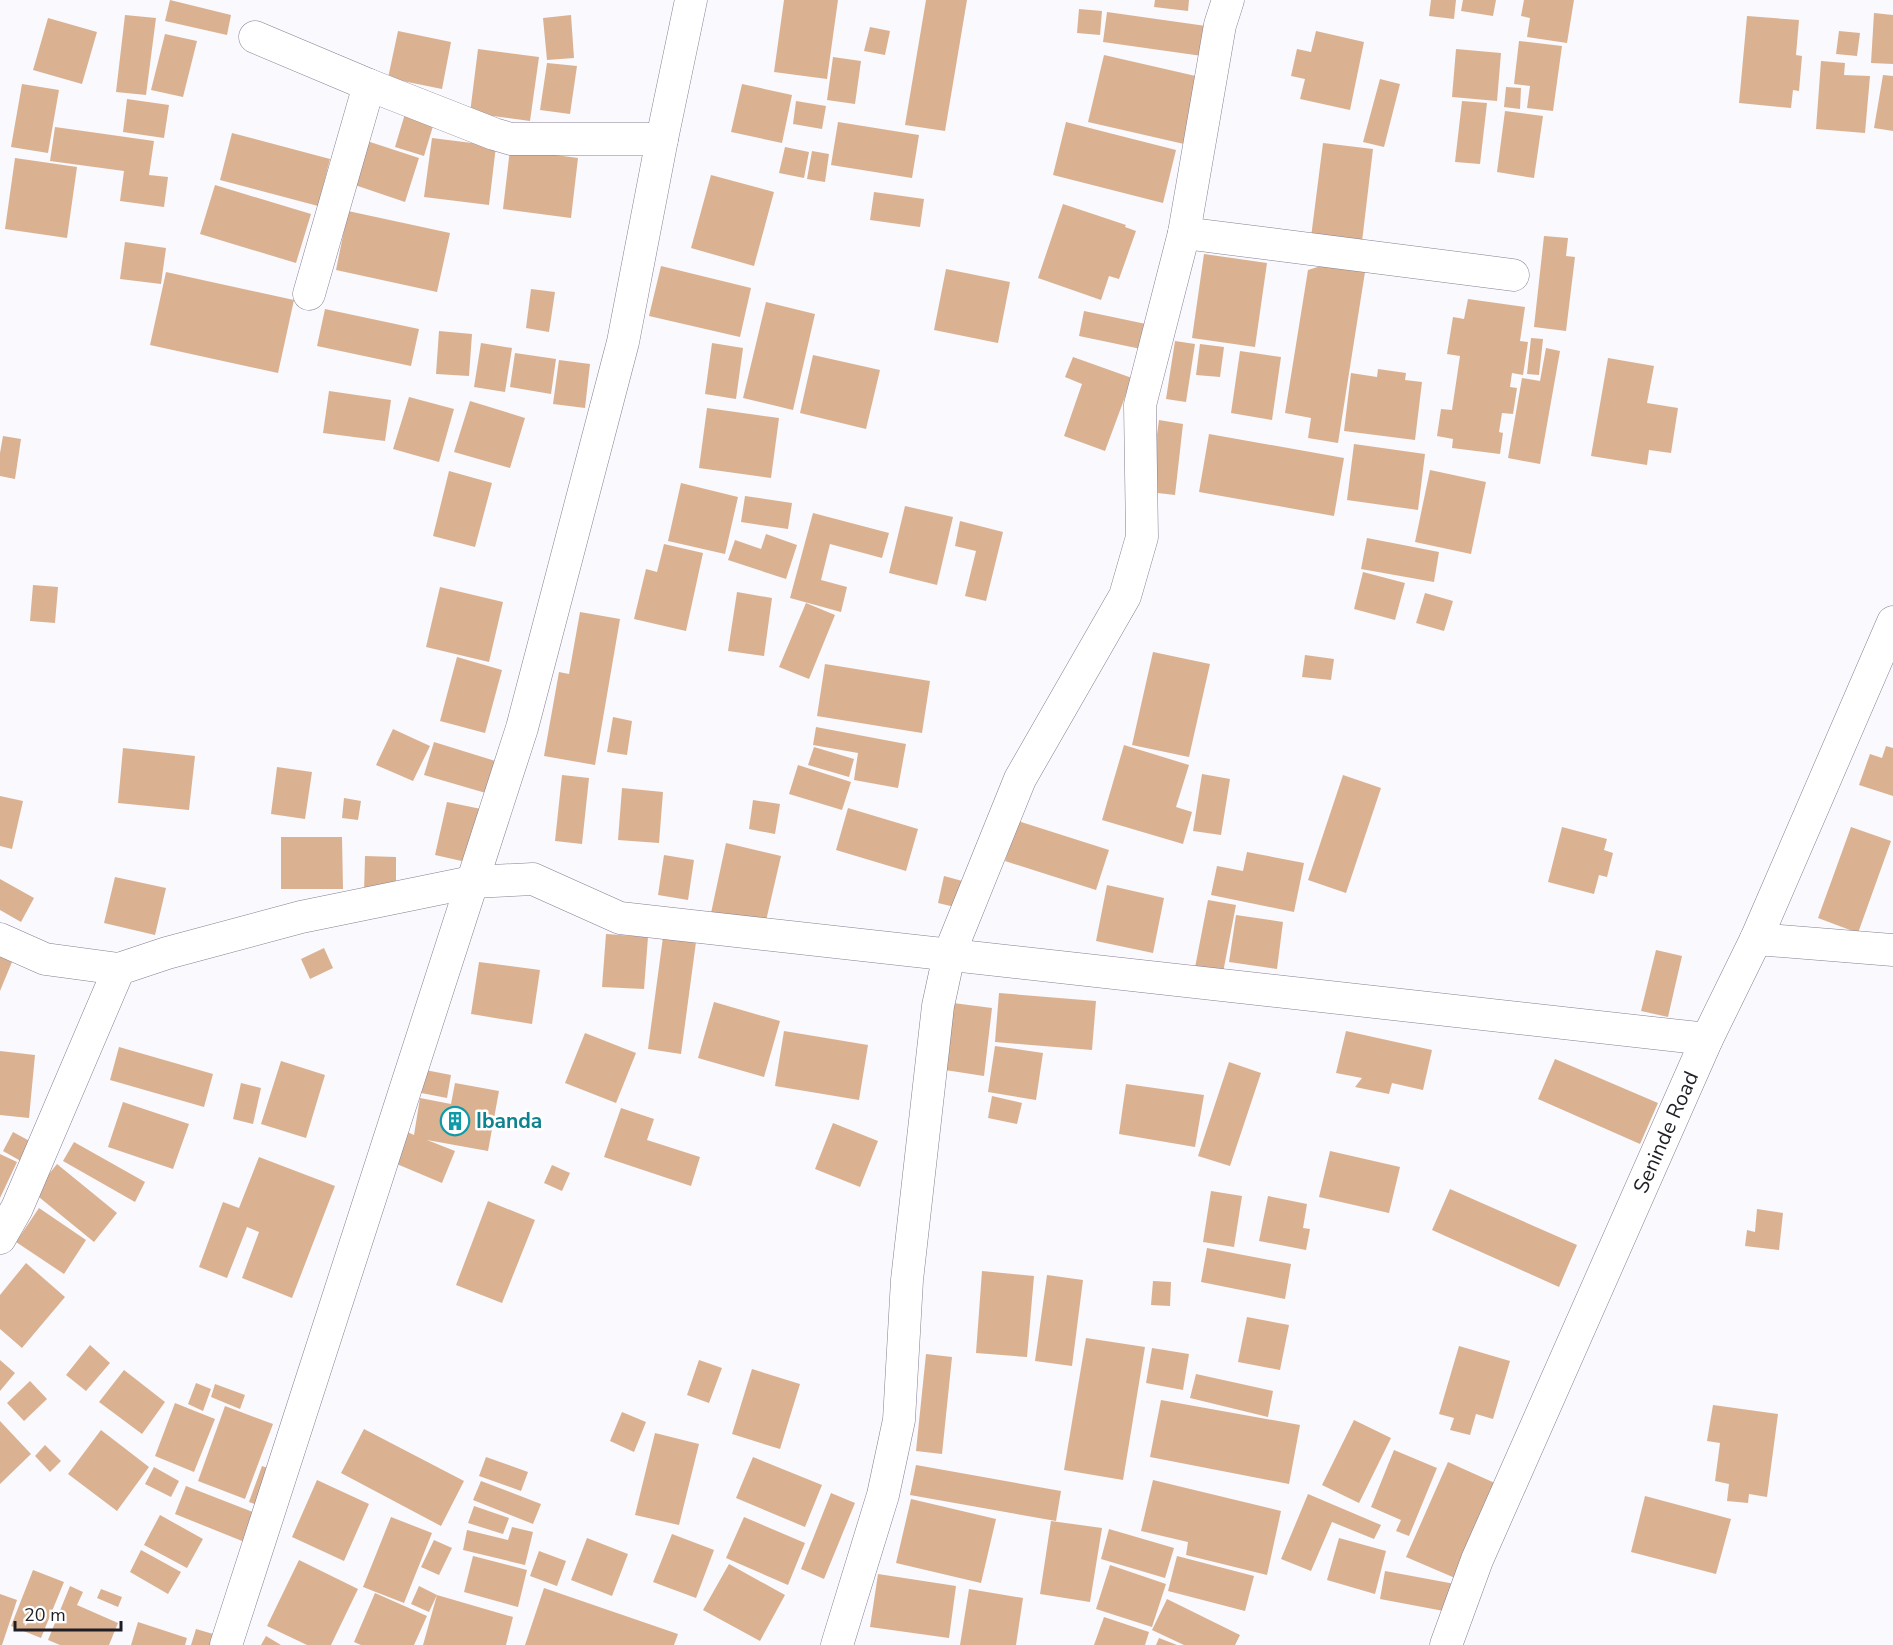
<svg xmlns="http://www.w3.org/2000/svg" width="1893" height="1645" font-family="'Nunito Sans',sans-serif">
  <style>
    .building { fill: #dab292 }
    .lines { fill: none; stroke-linecap: round; stroke-linejoin: round }
    .minor-casing { stroke: #867f91; stroke-width: 33 }
    .minor { stroke: #fff; stroke-width: 32 }
    .labels { text-anchor: middle; dominant-baseline: central; stroke-width: 5; stroke-linejoin: round; paint-order: stroke }
    .culture-label { font-size: 21px; font-weight: bold; fill: #0d838f; stroke: #fff; text-anchor: start }
    .street-label { font-size: 21px; fill: #201e25; stroke: #fff }
  </style>
  <rect width="100%" height="100%" fill="#faf9fd"/>
  <path class="building" d="M170,0L231,15L227,35L165,21Z
    M784,0H838L827,79L774,72Z
    M926,0H967L945,131L905,125Z
    M1155,0H1189L1188,11L1154,7Z
    M1431,0H1456L1454,19L1429,16Z
    M1463,0H1496L1493,16L1461,11Z
    M1524,0H1574L1567,43L1527,37L1530,18L1521,16Z
    M1079,9L1102,11L1100,35L1077,33Z
    M1107,12L1206,26L1202,56L1103,42Z
    M1874,13L1893,15V64L1871,63Z
    M125,15L156,18L146,95L116,92Z
    M571,15L574,58L547,60L543,18Z
    M1747,16L1799,20L1796,55L1802,56L1799,91L1793,90L1791,108L1739,103Z
    M48,18L97,32L82,84L33,70Z
    M870,27L890,31L885,55L864,51Z
    M398,31L451,42L442,89L388,78Z
    M1316,31L1364,42L1350,110L1300,99L1305,79L1291,76L1297,49L1311,52Z
    M1839,31L1860,33L1857,56L1836,54Z
    M165,34L197,41L183,97L151,90Z
    M1519,41L1562,46L1553,111L1527,108L1530,86L1514,84Z
    M478,49L539,57L530,121L470,113Z
    M1456,49L1501,53L1497,101L1452,97Z
    M1104,55L1200,77L1184,144L1088,122Z
    M833,57L861,61L855,104L827,100Z
    M1821,61L1845,63L1844,75L1870,76L1865,133L1816,129Z
    M547,63L577,66L570,114L540,110Z
    M1883,75L1893,76V131L1874,128Z
    M1380,79L1400,84L1384,147L1363,142Z
    M22,84L59,90L48,153L11,147Z
    M742,84L792,95L782,143L731,132Z
    M1506,87L1521,88L1520,109L1504,107Z
    M127,99L169,105L164,138L123,132Z
    M796,101L826,106L822,129L793,124Z
    M1462,101L1487,103L1480,164L1455,162Z
    M407,107L436,116L424,156L395,147Z
    M1505,111L1543,116L1534,178L1497,172Z
    M838,122L919,135L912,178L831,165Z
    M1066,122L1176,150L1163,203L1053,175Z
    M55,127L154,141L149,175L168,177L164,207L120,201L124,171L50,161Z
    M232,133L330,159L318,206L220,180Z
    M432,138L496,146L489,205L424,197Z
    M364,140L419,158L405,202L349,183Z
    M1323,143L1373,149L1361,250L1310,245Z
    M785,147L809,152L804,178L779,173Z
    M510,149L578,158L571,218L503,209Z
    M812,151L829,154L825,182L807,179Z
    M15,158L77,167L67,238L5,229Z
    M711,175L774,192L754,266L691,248Z
    M215,185L311,214L296,263L200,234Z
    M874,192L924,199L920,227L870,220Z
    M1063,204L1126,225L1125,227L1136,231L1119,279L1109,276L1101,300L1038,278Z
    M348,211L450,233L437,292L336,270Z
    M1544,236L1568,238L1566,256L1575,257L1566,331L1534,327Z
    M125,242L166,248L161,284L120,279Z
    M1204,254L1267,263L1255,347L1192,338Z
    M1324,265L1365,272L1338,443L1308,438L1311,418L1285,413L1308,270Z
    M661,266L751,288L740,337L649,316Z
    M946,269L1010,282L998,343L934,330Z
    M166,272L294,300L278,373L150,345Z
    M531,289L555,292L549,332L526,328Z
    M1468,299L1525,307L1520,341L1528,342L1523,375L1512,373L1510,387L1517,388L1513,414L1502,413L1499,432L1503,433L1500,454L1452,448L1453,439L1437,436L1441,409L1452,410L1460,356L1447,354L1453,317L1464,319Z
    M766,302L815,314L793,410L743,398Z
    M325,309L419,329L411,366L317,346Z
    M1084,311L1146,324L1141,349L1079,336Z
    M439,331L472,334L469,376L436,374Z
    M1531,338L1543,339L1539,375L1527,374Z
    M1175,341L1195,344L1186,402L1166,399Z
    M481,343L512,348L505,392L474,387Z
    M712,343L743,348L736,399L705,394Z
    M1200,344L1224,347L1220,377L1196,375Z
    M1546,348L1560,351L1540,464L1508,458L1522,378L1540,381Z
    M1240,351L1281,357L1272,420L1231,413Z
    M515,353L556,359L551,394L510,387Z
    M813,355L880,370L866,429L800,413Z
    M1073,357L1132,378L1105,451L1064,436L1082,384L1065,377Z
    M1608,358L1654,366L1647,403L1678,408L1671,453L1649,450L1647,465L1591,456Z
    M559,360L590,364L585,408L553,404Z
    M1378,369L1406,373L1405,380L1422,382L1415,440L1344,431L1351,373L1377,377Z
    M329,391L391,400L385,441L323,433Z
    M409,397L454,409L439,462L393,449Z
    M470,401L525,418L510,468L454,452Z
    M707,408L779,418L771,478L699,468Z
    M1159,420L1183,424L1175,495L1149,492Z
    M1209,434L1344,458L1334,516L1199,492Z
    M3,436L21,439L15,479L0,476V453Z
    M1354,444L1425,454L1418,510L1347,500Z
    M1430,470L1486,482L1471,554L1415,542Z
    M449,471L492,483L475,547L433,536Z
    M681,483L738,497L725,554L668,541Z
    M745,496L792,503L788,529L741,522Z
    M905,506L953,517L937,585L889,573Z
    M813,513L889,533L882,558L830,544L821,580L847,587L841,612L790,598Z
    M960,521L1003,532L986,601L965,596L976,551L955,546Z
    M766,534L797,545L786,579L728,560L735,540L761,549Z
    M1367,538L1439,552L1434,582L1361,569Z
    M664,544L703,553L686,631L634,619L646,569L657,572Z
    M1363,572L1405,583L1395,620L1354,609Z
    M33,585L58,587L55,623L30,621Z
    M440,587L503,602L489,662L426,647Z
    M737,592L772,598L764,656L728,651Z
    M1425,593L1453,601L1444,631L1416,623Z
    M806,603L835,615L809,679L779,667Z
    M580,612L620,619L595,765L544,756L559,672L569,674Z
    M1153,652L1210,664L1189,757L1132,745Z
    M1305,655L1334,659L1331,680L1302,677Z
    M457,657L502,670L485,733L440,721Z
    M825,664L930,681L922,733L817,716Z
    M613,717L632,721L627,755L607,752Z
    M816,727L906,744L898,788L854,780L858,753L813,745Z
    M393,729L430,746L413,781L376,765Z
    M434,742L505,764L496,796L424,775Z
    M1124,745L1189,765L1176,807L1192,812L1183,844L1102,820Z
    M1886,746L1893,748V796L1859,785L1870,754L1882,758Z
    M814,747L854,759L849,777L808,765Z
    M123,748L195,756L189,810L118,803Z
    M798,765L851,782L842,810L789,794Z
    M277,767L312,772L305,819L271,814Z
    M1202,774L1230,779L1221,835L1193,831Z
    M562,775L589,778L582,844L555,841Z
    M1343,775L1381,788L1346,893L1308,880Z
    M622,788L663,792L659,843L618,840Z
    M0,796L23,801L12,849L0,846Z
    M344,798L361,801L358,820L342,818Z
    M753,800L780,804L775,834L749,829Z
    M447,802L486,810L475,864L435,855Z
    M848,808L918,829L906,871L836,850Z
    M1018,821L1109,850L1096,890L1005,861Z
    M1562,827L1607,839L1604,850L1613,853L1607,877L1599,875L1594,894L1548,882Z
    M1851,827L1891,841L1858,933L1818,918Z
    M281,837H342L343,889H281Z
    M726,843L781,856L765,925L711,913Z
    M1247,852L1304,863L1294,912L1211,895L1217,866L1243,871Z
    M664,855L694,860L688,900L658,895Z
    M365,856L396,857V894L364,893Z
    M944,876L966,882L959,908L938,903Z
    M115,877L166,888L155,935L104,923Z
    M0,879L34,898L21,922L0,910Z
    M1107,885L1164,898L1153,953L1096,941Z
    M1208,900L1236,905L1221,983L1193,978Z
    M1236,915L1283,922L1277,969L1229,962Z
    M606,934L648,937L644,989L602,987Z
    M663,937L696,942L681,1054L648,1049Z
    M324,948L333,968L310,979L301,959Z
    M1656,950L1682,956L1668,1017L1641,1011Z
    M0,956L12,962L0,991Z
    M479,962L540,970L532,1024L471,1014Z
    M999,993L1096,1001L1092,1050L995,1042Z
    M714,1002L780,1021L764,1077L698,1058Z
    M953,1003L992,1008L984,1076L945,1070Z
    M784,1031L868,1045L859,1100L775,1086Z
    M1346,1031L1432,1050L1423,1090L1392,1083L1389,1094L1355,1087L1362,1078L1336,1073Z
    M585,1033L636,1053L616,1103L565,1083Z
    M995,1046L1043,1053L1036,1100L988,1092Z
    M119,1047L213,1074L204,1107L110,1080Z
    M0,1051L35,1055L29,1118L0,1115Z
    M1555,1059L1658,1103L1640,1144L1538,1099Z
    M281,1061L325,1075L306,1138L261,1124Z
    M1229,1062L1261,1073L1230,1166L1198,1156Z
    M415,1068L451,1075L447,1098L411,1091Z
    M241,1083L261,1088L253,1124L233,1119Z
    M455,1083L499,1091L488,1151L427,1140L455,1151L442,1183L392,1162L405,1131L414,1135L420,1098L451,1104Z
    M1126,1084L1204,1095L1195,1147L1119,1134Z
    M992,1096L1022,1103L1017,1124L988,1118Z
    M123,1102L189,1124L173,1169L108,1147Z
    M621,1108L654,1119L647,1140L700,1157L691,1186L604,1157Z
    M833,1123L878,1141L860,1187L815,1169Z
    M13,1132L37,1145L26,1164L3,1151Z
    M74,1142L145,1182L135,1202L63,1161Z
    M1330,1151L1400,1167L1389,1213L1319,1197Z
    M0,1154L17,1162L0,1198Z
    M259,1157L335,1186L292,1298L242,1278L259,1232L247,1227L227,1278L199,1267L223,1202L239,1208Z
    M57,1164L117,1213L94,1242L34,1193Z
    M552,1165L570,1173L562,1191L544,1183Z
    M1450,1189L1577,1245L1559,1287L1432,1230Z
    M1211,1191L1242,1196L1234,1247L1203,1242Z
    M1268,1196L1307,1204L1303,1228L1310,1229L1306,1250L1259,1241Z
    M488,1201L535,1220L502,1303L456,1285Z
    M39,1208L86,1240L64,1274L16,1242Z
    M1757,1209L1783,1213L1779,1250L1745,1246L1747,1230L1755,1232Z
    M1207,1248L1291,1264L1285,1299L1201,1282Z
    M26,1263L65,1297L22,1348L0,1329V1295Z
    M982,1271L1034,1276L1027,1357L976,1353Z
    M1047,1275L1083,1280L1072,1366L1035,1361Z
    M1153,1281L1171,1282L1170,1306L1151,1305Z
    M1247,1317L1289,1325L1280,1370L1238,1362Z
    M1086,1338L1145,1347L1123,1480L1064,1470Z
    M90,1345L110,1363L86,1391L66,1375Z
    M1459,1346L1510,1361L1493,1419L1476,1414L1470,1435L1450,1430L1454,1418L1439,1414Z
    M1152,1348L1189,1354L1183,1390L1146,1383Z
    M926,1354L952,1357L942,1454L916,1451Z
    M0,1360L15,1373L0,1391Z
    M699,1360L722,1368L709,1403L687,1395Z
    M752,1369L800,1384L780,1449L732,1434Z
    M124,1370L165,1402L142,1434L99,1402Z
    M1196,1374L1273,1391L1268,1417L1190,1398Z
    M30,1381L47,1399L24,1421L7,1403Z
    M196,1383L211,1389L203,1411L188,1404Z
    M215,1384L245,1395L240,1409L211,1397Z
    M1161,1400L1300,1425L1289,1484L1150,1457Z
    M175,1403L215,1419L194,1472L155,1456Z
    M1713,1405L1778,1414L1767,1497L1749,1494L1748,1503L1727,1501L1729,1484L1715,1481L1720,1443L1707,1441Z
    M225,1406L273,1424L245,1499L198,1481Z
    M622,1412L646,1422L634,1452L610,1441Z
    M1354,1420L1391,1438L1359,1503L1322,1485Z
    M0,1421L31,1454L0,1484Z
    M364,1429L464,1481L441,1526L341,1473Z
    M101,1430L149,1467L117,1511L68,1474Z
    M655,1433L699,1444L679,1525L635,1515Z
    M45,1445L61,1461L50,1472L35,1456Z
    M1394,1450L1437,1468L1409,1536L1396,1531L1401,1520L1371,1507Z
    M486,1457L528,1472L521,1491L479,1476Z
    M753,1457L822,1485L805,1527L736,1498Z
    M1448,1462L1497,1484L1455,1578L1406,1557Z
    M916,1465L1061,1491L1056,1521L910,1495Z
    M262,1466L279,1472L266,1508L249,1502Z
    M154,1467L179,1481L171,1497L145,1484Z
    M317,1480L369,1504L344,1561L292,1537Z
    M1153,1480L1281,1511L1267,1575L1186,1555L1188,1542L1141,1531Z
    M481,1481L541,1504L533,1524L473,1500Z
    M186,1486L263,1516L252,1545L175,1514Z
    M831,1493L855,1503L824,1579L801,1569Z
    M1308,1494L1381,1525L1374,1539L1332,1522L1311,1571L1281,1559Z
    M1645,1496L1731,1519L1716,1574L1631,1552Z
    M911,1499L996,1519L981,1583L896,1563Z
    M474,1506L509,1518L503,1534L468,1523Z
    M160,1515L203,1539L187,1568L144,1545Z
    M391,1517L432,1533L404,1603L363,1587Z
    M744,1517L805,1543L788,1585L726,1558Z
    M1051,1521L1102,1528L1090,1602L1040,1594Z
    M512,1527L533,1532L525,1565L463,1550L467,1530L508,1540Z
    M1109,1529L1174,1548L1165,1578L1101,1559Z
    M672,1534L714,1550L696,1598L653,1582Z
    M587,1538L628,1554L612,1596L571,1580Z
    M1339,1538L1386,1551L1375,1594L1327,1580Z
    M434,1540L452,1548L439,1575L421,1567Z
    M141,1550L181,1572L168,1594L130,1572Z
    M539,1551L566,1561L557,1586L530,1576Z
    M473,1556L527,1570L518,1607L464,1592Z
    M1177,1556L1254,1576L1245,1611L1168,1591Z
    M299,1560L358,1589L331,1645H307L267,1626Z
    M729,1564L785,1595L760,1641L703,1610Z
    M1110,1565L1166,1584L1152,1627L1096,1609Z
    M33,1570L64,1582L41,1638L11,1626Z
    M1385,1571L1455,1584L1449,1612L1380,1599Z
    M878,1574L956,1586L949,1638L870,1627Z
    M70,1586L83,1592L77,1605L118,1623L109,1645H60L48,1640Z
    M419,1586L437,1595L429,1612L411,1604Z
    M544,1588L678,1634L674,1645H525Z
    M101,1589L122,1597L118,1607L97,1598Z
    M969,1589L1023,1598L1016,1645H960Z
    M375,1593L427,1616L414,1645H361L354,1642Z
    M0,1594L17,1600L2,1645H0Z
    M437,1595L513,1617L506,1645H423Z
    M1167,1599L1240,1635L1235,1645H1184L1152,1630Z
    M1104,1617L1149,1632L1145,1645H1094Z
    M138,1622L187,1638L185,1645H131Z
    M196,1629L220,1636L218,1645H191Z
    M266,1636L281,1645H261Z
    M1159,1638L1177,1645H1156Z"/>
  <g class="lines">
    <g class="minor-casing">
      <g id="minor">
        <path d="M255,37L369,85L494,134L511,139H662"/>
        <path d="M1184,233L1513,275"/>
        <path d="M309,294L369,85"/>
        <path d="M0,939L45,959L119,969"/>
        <path d="M1756,939L1893,950"/>
        <path d="M0,1238L17,1208L119,969L167,953L301,917L472,882L533,879L620,918L1707,1039"/>
        <path d="M226,1645L522,728L623,342L662,139L691,0"/>
        <path d="M837,1645L883,1495L899,1420L907,1280L938,1006L949,955L1020,779L1125,596L1142,537L1140,405L1184,233L1220,25L1228,0"/>
        <path id="s1" d="M1446,1645L1477,1560L1707,1039L1756,939L1893,622"/>
      </g>
    </g>
    <use href="#minor" class="minor"/>
  </g>
  <defs>
    <g id="building-ring" transform="scale(1.5)"><circle r="9.5" fill="#fff" stroke="#0f9aa8" stroke-width="1.5"/><path d="M-4-6H4V6H1V3H-1V6H-4ZM-2.5-4.3h1.7v1.8h-1.7ZM.8-4.3h1.7v1.8H.8ZM-2.5-1h1.7V.8h-1.7ZM.8-1h1.7V.8H.8Z" fill="#0f9aa8"/></g>
  </defs>
  <g fill-rule="evenodd">
    <use href="#building-ring" x="455" y="1121"/>
  </g>
  <g class="labels">
    <g class="culture-label">
      <text x="476" y="1121">Ibanda</text>
    </g>
    <g class="street-label">
      <text stroke="none"><textPath href="#s1" startOffset="558">Seninde Road</textPath></text>
    </g>
  </g>
  <path d="M15 1621v9h106v-9" fill="none" stroke="#201e25" stroke-width="3"/>
  <text x="24" y="1621" font-size="18" fill="#201e25" stroke="#ffffff" stroke-width="4.5" paint-order="stroke">20 m</text>
</svg>
